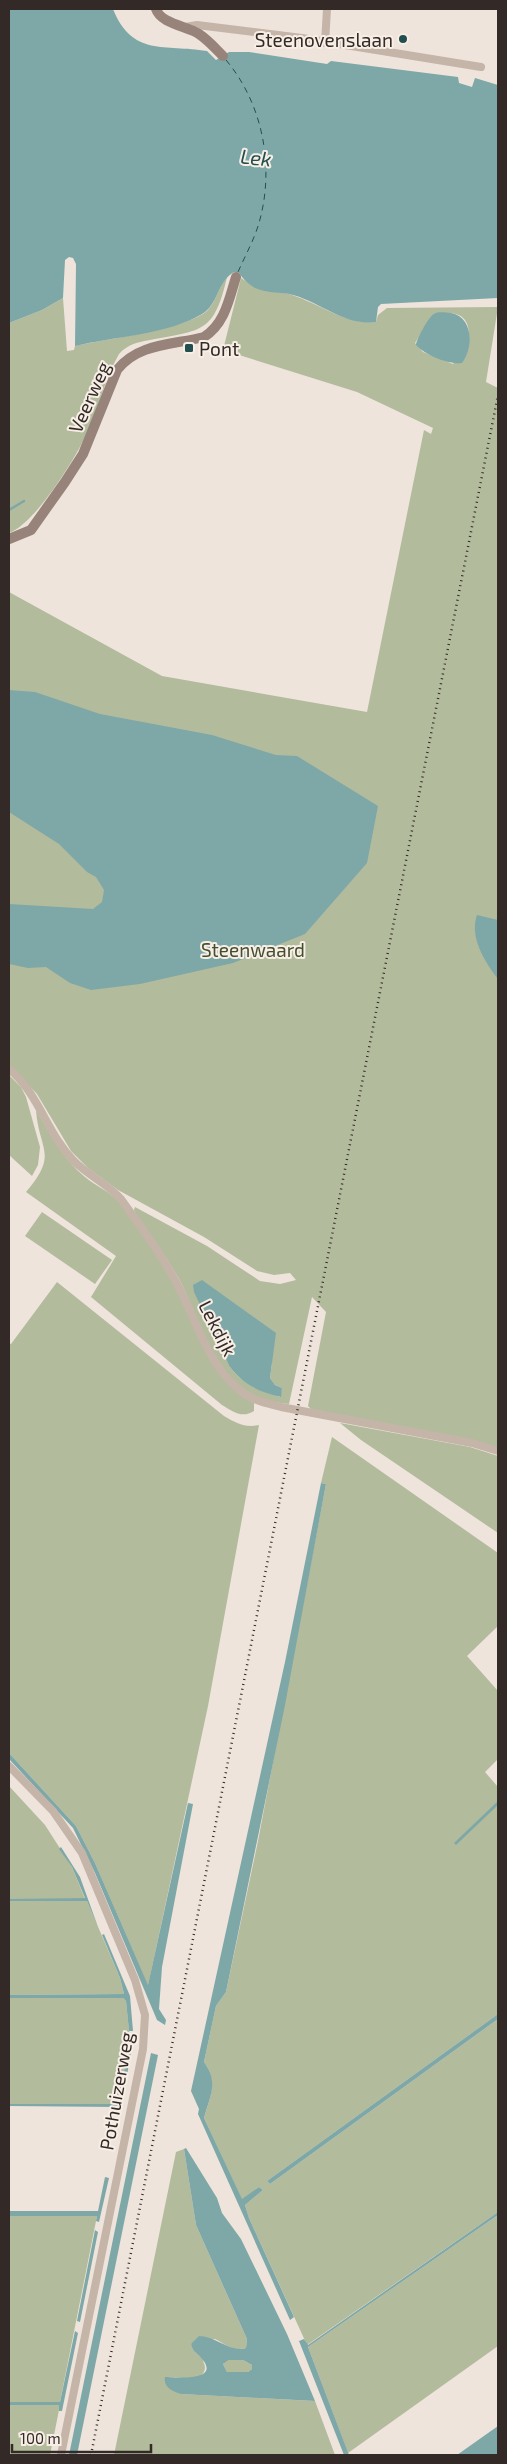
<svg xmlns="http://www.w3.org/2000/svg" width="507" height="2464" font-family="'Exo 2',sans-serif">
  <style>
    .green { fill: #b3bb9d; fill-rule: evenodd }
    .water { fill: #7da8a7; fill-rule: evenodd }
    .lines { fill: none; stroke-linecap: round; stroke-linejoin: round }
    .stream { stroke: #7da8a7; stroke-width: 2.5 }
    .ferry { stroke: #224e4f; stroke-width: 1; stroke-dasharray: 6 5; stroke-linecap: butt }
    .street { stroke: #c5b4a8; stroke-width: 8 }
    .secondary { stroke: #98837a; stroke-width: 10 }
    .rail { stroke: #332a27; stroke-width: 2.5; stroke-dasharray: 1 4; stroke-linecap: butt }
    .poi-dot { fill: #224e4f; stroke: #f7eee6; stroke-width: 2 }
    .labels { text-anchor: middle; dominant-baseline: central; stroke-width: 4; stroke-linejoin: round; paint-order: stroke }
    .poi-label { font-size: 19px; fill: #332a27; stroke: #f7eee6; text-anchor: end }
    .street-label { font-size: 19px; fill: #332a27; stroke: #f7eee6 }
    .park-label { font-size: 19px; fill: #444e2e; stroke: #f7eee6 }
    .water-label { font-size: 20px; font-style: italic; fill: #224e4f; stroke: #f7eee6 }
  </style>
  <rect width="100%" height="100%" fill="#eee4db"/>
  <path class="green" d="M227,277C214,333 203,330 150,340C138,342 128,344 119,354C104,380 98,411 84,439C72,464 34,524 9,533V323L42,310L63,298L67,351L74,350L75,346C104,339 189,329 208,310C216,301 219,286 227,277Z
    M241,278C262,293 271,288 292,295C320,304 346,325 376,322L378,315L387,308L498,307L486,382L498,388V1448L472,1440L311,1409L308,1406L326,1312L312,1297L289,1404C272,1402 255,1399 242,1389C211,1365 197,1313 179,1279C167,1257 152,1238 138,1218L134,1210L135,1207L207,1246L260,1281L280,1284L296,1280L290,1273L274,1275L257,1271L204,1237L118,1190L88,1168L71,1151L37,1094L9,1065V592L162,676L367,712L424,430L431,434L433,428L357,392L223,350ZM451,313C465,315 469,323 469,336L453,364L423,352L415,343L431,317ZM272,1363L270,1378L275,1385L282,1388L280,1397C259,1391 244,1385 230,1367Z
    M9,1075L21,1087L26,1097L40,1147L38,1165L32,1176L9,1155Z
    M36,1110C50,1134 63,1159 85,1177C96,1186 109,1191 118,1201C136,1221 160,1260 173,1283C193,1320 215,1386 254,1403V1411C242,1419 232,1411 222,1405L91,1297L116,1256L26,1192C59,1153 39,1151 36,1110Z
    M42,1212L112,1260L95,1284L25,1236Z
    M57,1282L224,1416C236,1423 245,1428 259,1425L208,1706L148,1986L95,1863L76,1826L9,1753V1343L11,1344Z
    M340,1423L470,1447L498,1456V1533L361,1440Z
    M332,1437L498,1553V1626L467,1656L498,1691V1759L485,1772L498,1787V2014L267,2181L270,2184L498,2019V2212L307,2345L249,2218L245,2205L263,2190L259,2187L242,2200L204,2118C210,2098 218,2080 204,2062L216,2006L226,1992L258,1841L326,1484L321,1483Z
    M9,1786L45,1825L72,1867L85,1899H9Z
    M9,1901H87L120,1978L124,1994L9,1995Z
    M9,1998H123L126,2001L130,2040L118,2104H9Z
    M184,2149L196,2225L247,2339L246,2348C234,2352 225,2344 215,2339L191,2344C194,2353 197,2353 203,2359C203,2361 205,2366 205,2367C205,2383 180,2377 170,2377L181,2394L315,2401L335,2455H114L176,2152Z
    M498,2215V2346L348,2453L308,2347Z
    M9,2216H97L60,2402H9Z
    M229,2360H243L252,2365V2369L248,2372H227L223,2364Z
    M9,2405H60L50,2455H9Z"/>
  <path class="water" d="M9,9H113C132,57 165,44 207,51L216,60L229,52H249L327,64L331,61L458,77L459,83L472,87L475,78L498,85V298L381,304L378,307L376,322C345,327 318,300 289,294C278,292 266,293 255,288C248,284 243,279 239,273L234,272C217,282 218,305 202,314C170,334 112,337 75,346L76,264L73,258L69,257L65,260L63,298L42,310L9,323Z
    M451,313C473,317 474,347 462,363C449,365 425,355 416,345C416,340 429,316 434,314C439,311 446,313 451,313Z
    M9,690L35,692L100,714L212,735L276,755L297,756L378,806L367,863L305,934L233,963L140,984L91,990L70,983L46,967L28,968L9,964V904L93,909L102,902L104,890L96,877L87,872L59,844L9,812Z
    M477,915L498,920V979C485,962 469,937 477,915Z
    M202,1280L276,1333L270,1378L275,1385L282,1388L281,1397C259,1392 244,1385 230,1367L194,1292L193,1285Z
    M321,1483L326,1484L285,1705L226,1992L216,2006L204,2062C219,2082 210,2096 204,2118L242,2199L259,2187L263,2190L245,2205L249,2218L294,2317L290,2320L198,2114L199,2109L191,2091L285,1662Z
    M9,1753L76,1826L95,1863L148,1985L188,1803L193,1804L162,1967L159,2009L166,2020L165,2025L157,2020L95,1873L73,1828L9,1759Z
    M498,1801V1805L456,1845L454,1843Z
    M61,1847L80,1877L98,1927L87,1901H9V1899L85,1898L72,1867L59,1849Z
    M104,1934L130,1996L133,2031H129L126,2001L123,1998H9V1995L124,1994L120,1978L102,1935Z
    M498,2014V2019L270,2184L267,2181Z
    M130,2040H133L121,2111H117V2107L9,2106V2104H118Z
    M151,2053L158,2055L77,2455H69Z
    M186,2148L217,2198L222,2213L241,2239L287,2334L315,2401L181,2394C172,2391 163,2387 165,2377C172,2377 220,2382 203,2360C198,2353 193,2353 191,2344L199,2336C215,2336 231,2353 246,2348L247,2339L196,2225L184,2149ZM229,2360H243L252,2365V2369L248,2372H227L223,2364Z
    M105,2177L109,2178L99,2222L96,2221L97,2216H9V2211H98Z
    M498,2212V2215L308,2347L349,2455H344L299,2341L304,2339L308,2345Z
    M95,2230L98,2232L80,2322L77,2321Z
    M75,2331L78,2333L62,2411H59V2405H9V2402H60Z
    M498,2426V2455H457Z"/>
  <g class="lines">
    <path class="stream" d="M9,510L24,501"/>
    <path class="ferry" d="M226,60C263,104 275,167 259,223C254,240 245,256 238,272"/>
    <path class="street" d="M185,27L197,25L302,38L481,67
      M325,43L327,9
      M9,1069C39,1094 47,1133 73,1160C87,1175 108,1184 121,1199C140,1226 161,1253 176,1282C197,1320 209,1372 248,1396C258,1402 270,1404 281,1407L472,1443L498,1451
      M9,1766L53,1811L82,1853L135,1980L145,2015L143,2049L61,2455"/>
    <path class="secondary" d="M156,9C161,24 187,26 199,34C208,40 215,48 223,56
      M9,539L31,530L65,482L83,454L117,370C138,343 173,345 204,337C225,324 229,299 236,277"/>
    <path class="rail" d="M91,2455L498,395"/>
  </g>
  <g class="poi-dot">
    <circle cx="403" cy="39" r="5"/>
    <rect x="184" y="343" width="10" height="10" rx="2.5"/>
  </g>
  <g class="labels">
    <g class="poi-label">
      <text x="393" y="39">Steenovenslaan</text>
      <text x="199" y="348" text-anchor="start">Pont</text>
    </g>
    <g class="street-label">
      <text transform="translate(89 397) rotate(-66)">Veerweg</text>
      <text transform="translate(218 1328) rotate(63)">Lekdijk</text>
      <text transform="translate(116 2091) rotate(-80)">Pothuizerweg</text>
    </g>
    <g class="park-label">
      <text x="253" y="949">Steenwaard</text>
    </g>
    <g class="water-label">
      <text transform="translate(256 157) rotate(6)">Lek</text>
    </g>
  </g>
  <rect width="507" height="2464" fill="none" stroke="#332a27" stroke-width="20"/>
  <path d="M12 2444v8h139v-8" fill="none" stroke="#332a27" stroke-width="2.5"/>
  <text x="20" y="2444" font-size="15" fill="#332a27" stroke="#f7eee6" stroke-width="4" paint-order="stroke">100 m</text>
</svg>
